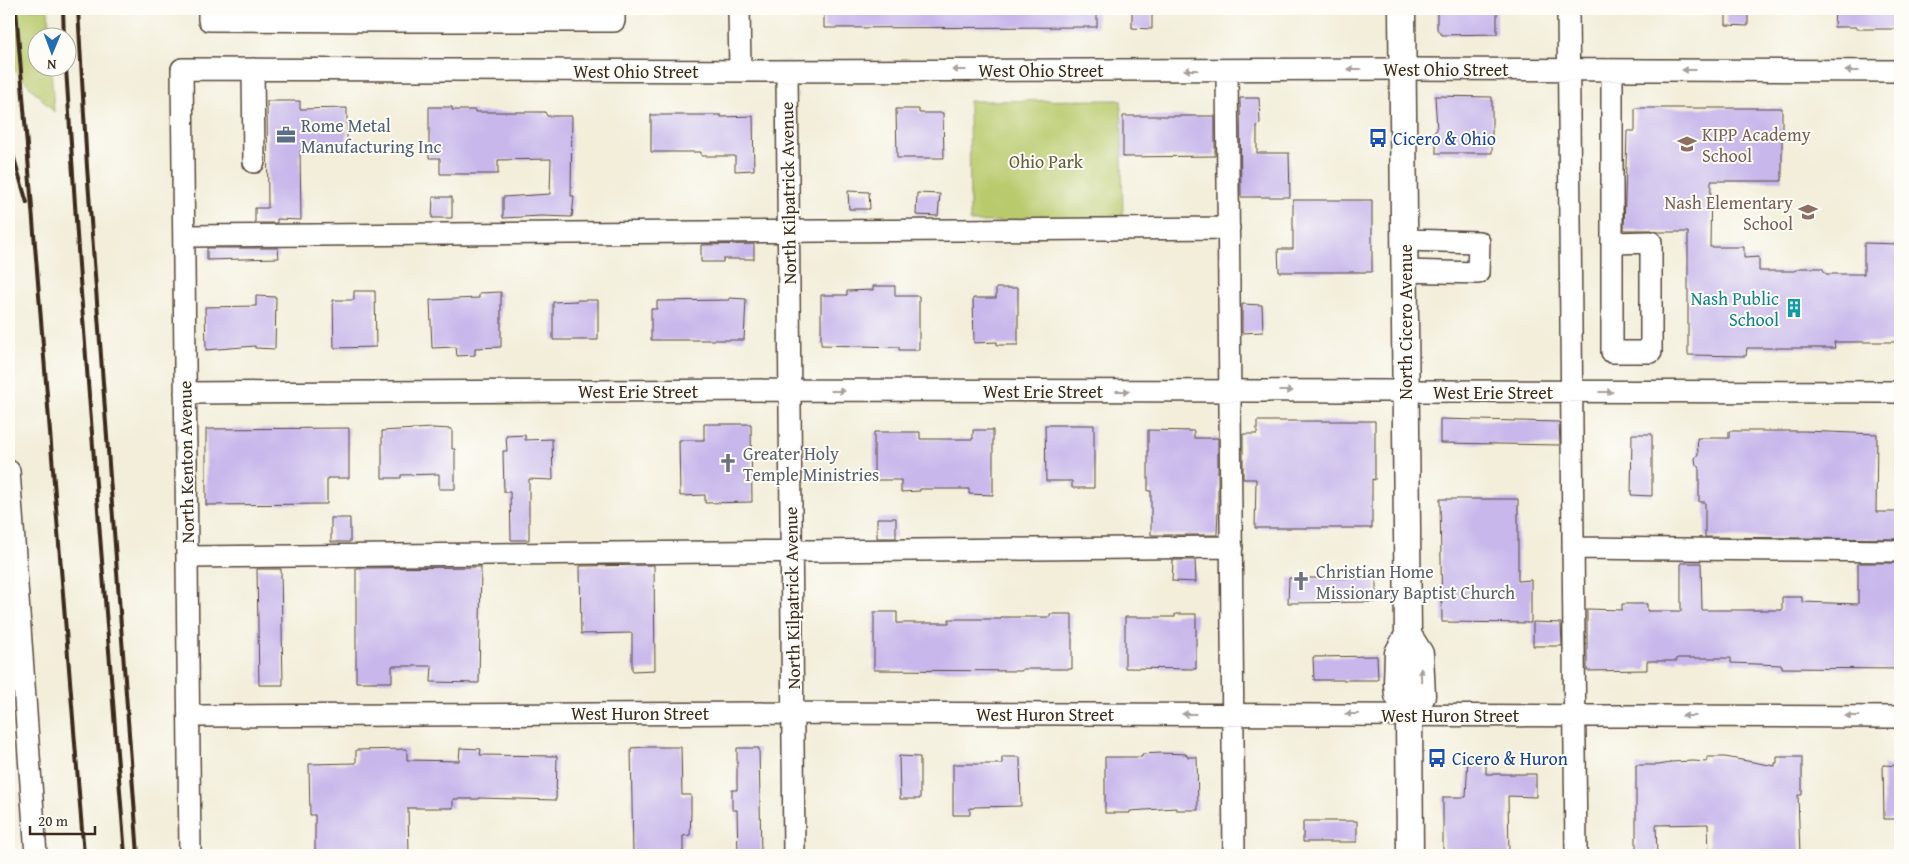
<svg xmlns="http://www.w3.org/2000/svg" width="1909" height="864" font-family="'Gentium Book Plus',serif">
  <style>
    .green { fill: #b9ca6d; stroke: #7a7a46 }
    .building { fill: #c7b7eb }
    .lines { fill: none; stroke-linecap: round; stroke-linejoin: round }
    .minor-casing { stroke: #57473a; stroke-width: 24 }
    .major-casing { stroke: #57473a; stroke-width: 29 }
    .minor { stroke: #fff; stroke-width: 21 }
    .major { stroke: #fff; stroke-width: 26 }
    .rail { stroke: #3b2a1e; stroke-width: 4 }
    .oneway { fill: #a79f9a }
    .labels { text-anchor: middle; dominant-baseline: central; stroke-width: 4; stroke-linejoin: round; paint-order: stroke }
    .street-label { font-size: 18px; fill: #3b2a1e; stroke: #fdfcf7 }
    .service-label { font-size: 18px; fill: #4e5e75; stroke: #fdfcf7; text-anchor: start }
    .education-label { font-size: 18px; fill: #785e54; stroke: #fdfcf7; text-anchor: start }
    .transit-label { font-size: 18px; fill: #164399; stroke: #fdfcf7; text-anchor: start }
    .park-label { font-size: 18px; fill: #615a36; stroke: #fdfcf7 }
    .culture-label { font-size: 18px; fill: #0d838f; stroke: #fdfcf7; text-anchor: end }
    .worship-label { font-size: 18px; fill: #5b616d; stroke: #fdfcf7; text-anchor: start }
  </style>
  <rect width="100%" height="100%" fill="#fdfcf7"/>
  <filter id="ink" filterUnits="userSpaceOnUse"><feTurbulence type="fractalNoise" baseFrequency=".02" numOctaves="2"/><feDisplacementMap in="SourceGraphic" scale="10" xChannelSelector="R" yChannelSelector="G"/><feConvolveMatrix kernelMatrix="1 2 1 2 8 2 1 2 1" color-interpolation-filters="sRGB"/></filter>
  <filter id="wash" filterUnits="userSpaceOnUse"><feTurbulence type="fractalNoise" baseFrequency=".0096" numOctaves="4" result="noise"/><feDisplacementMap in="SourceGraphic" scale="20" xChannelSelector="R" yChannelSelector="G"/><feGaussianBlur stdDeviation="1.12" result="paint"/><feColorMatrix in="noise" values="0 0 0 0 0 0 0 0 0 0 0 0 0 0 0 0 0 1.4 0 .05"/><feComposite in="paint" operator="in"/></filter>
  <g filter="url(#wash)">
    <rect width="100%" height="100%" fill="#f3eeda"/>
    <path class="green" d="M9,9H48L50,37L38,38V68H51L54,112L9,64Z
      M1121,100L1123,220L970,222L969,101Z"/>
    <g id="blocks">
      <path class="building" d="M824,9H1097V27L824,28Z
        M1132,9H1152V29L1132,28Z
        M1437,9H1497V34L1442,35L1437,29Z
        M1726,9H1748V26L1726,25Z
        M1835,9H1900V29H1856V27H1834Z
        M1435,96L1492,97V153H1436V142L1425,137L1437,130Z
        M1240,98H1259L1260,123L1257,126V153H1289L1290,197H1241Z
        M267,101H300V109L347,108V148L300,151L301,220L277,219V223H255V208H268Z
        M429,107H452V110H475V112H545L547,116H572L571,196H574L572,217L541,216L503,218V197L550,194L551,159L498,160V174H440V158H429Z
        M1635,108H1782V181H1711L1710,247H1744V258L1759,257V271H1794L1800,268H1822L1826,274H1864V243L1900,244V342H1834L1835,348H1747L1746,356L1688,355V232H1658L1651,230H1624L1627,131H1635Z
        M896,109H919V113H943L944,158H897Z
        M651,115H721V117L753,116L754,170L735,171V156H701V152H651Z
        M1123,116H1215V156L1123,157Z
        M848,191L869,192L870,209H849Z
        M917,193L940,194L938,216L916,215Z
        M433,197H452V218H432Z
        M1293,200H1372V272H1279L1278,249H1293Z
        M754,244V259H723V262H701V245Z
        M207,248H278L279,258L207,260Z
        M873,286H895V296H919V350H899V347L821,345V295H847V291L873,290Z
        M996,288H1018V345H997V342L974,343L973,298H996Z
        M354,291H375L376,347L334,348L333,300H354Z
        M501,292V347L475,348V355L457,356L456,347L432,348L430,300L479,298V293Z
        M256,296L276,297L275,349L255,348V346L206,350L205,307L256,306Z
        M729,298L746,299L744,340H651V309H657V301L729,300Z
        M577,300H598V340H553V302L577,301Z
        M1242,304L1262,305L1263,332L1242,333Z
        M1440,419L1559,422L1560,445L1440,443Z
        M1257,421H1375V480L1372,479V528H1255L1256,479H1243V434H1257Z
        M704,424H751L752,502L705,503V495L680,496L679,440H704Z
        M1045,425H1094V488H1072V481H1046Z
        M349,428V478H327V504L206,505V429Z
        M432,428L452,429V449H455V489H439V474L401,475V478H382V431Z
        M973,430H993V495L969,494V489H920V491L901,492V480H874V432H920V439H973Z
        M1148,430L1194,431V438H1218V509L1217,535H1151V491H1148Z
        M1729,431H1804L1877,434L1876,512H1900V539L1705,537V502H1699V468L1696,465L1695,458L1698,454L1697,438H1729Z
        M1632,434H1652V496L1631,495Z
        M525,435V440L552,439L553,480L529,479V540H511L510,492H504L503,451H507L506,436Z
        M1440,499H1518V581L1531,580V623L1442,622Z
        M331,518H350V542H331Z
        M877,518H896V538H877Z
        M1173,560H1195L1196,582L1172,581Z
        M1681,563H1701L1702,610H1782V597H1802V602L1858,604V563H1900V669L1782,668V665L1731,663V658H1677V661H1647V670L1587,671V609L1622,610V604H1647V611H1681Z
        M654,565L655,670L632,671V633L581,634L580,566Z
        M481,567L479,683L431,682L432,666H392V682H356V568Z
        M257,569H281L283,685H259Z
        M1289,578H1376V602L1288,603Z
        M874,612H897V623H949V619H1001V617H1050V614H1072V669H1022V671L874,670Z
        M1175,614H1196V669L1125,668V617H1175Z
        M1533,622L1561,623L1562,646H1533Z
        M1377,656L1378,680H1314L1313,657Z
        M645,747H681L682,795H691V814L690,835L683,836V855H633L631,748Z
        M460,748L481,749L480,755L557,756L556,800L479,798V799H453V808H408L409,855H315V815H310L309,764L356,763V750L407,749V760L459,761Z
        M737,748H759L761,855H738L737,810H732V790H737Z
        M1161,753L1186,754L1188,757H1197L1198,810H1176V808L1130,811V813H1105V757H1142V754Z
        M899,756L920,757V799H900Z
        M1002,757H1020L1021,806L974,807V808H970V815H953V764H1002Z
        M1468,757H1486V774H1536V797L1508,796L1509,855H1443V797H1466Z
        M1707,757H1725L1775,766V763H1777V757H1802V795H1798L1800,855H1709L1708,824L1656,825L1657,855H1636V765H1659L1670,763V762L1693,761L1707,762Z
        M1883,765L1900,766V819H1884Z
        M1303,821H1357V842H1303Z"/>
    </g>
  </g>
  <g filter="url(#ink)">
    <use href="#blocks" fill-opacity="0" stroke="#57473a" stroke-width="1"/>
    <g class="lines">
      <g class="minor-casing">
        <path id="minor" d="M209,9V20L398,21
          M398,9V21H614V9
          M739,9L740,71
          M1568,9L1576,855
          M253,69L254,162
          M1227,70L1234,855
          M787,71L794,855
          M184,236L1229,228
          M1404,240L1479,242L1478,273L1404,271
          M1612,243L1651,242V352H1612C1612,258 1612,164 1612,70
          M185,393L790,390L1900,392
          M9,471L36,855
          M1573,548L1900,551
          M188,557L1232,547
          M189,716L793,713L1900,717
          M190,855L182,69L762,71L1403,69L1900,71"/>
      </g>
      <g class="major-casing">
        <path id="major" d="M1402,9L1408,635L1398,653L1397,684L1398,695L1409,715L1410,855
          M1408,635L1420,654L1422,696L1409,715"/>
      </g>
      <use href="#minor" class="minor"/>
      <use href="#major" class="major"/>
      <path class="rail" d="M16,9L84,855
        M63,9L64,38
        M78,9L87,167L138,855
        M66,68L80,280L125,855
        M9,141L27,203"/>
    </g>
    <defs><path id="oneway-solid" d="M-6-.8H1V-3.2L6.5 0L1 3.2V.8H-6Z" transform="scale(1.25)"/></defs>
    <g class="oneway">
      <use href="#oneway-solid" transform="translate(1354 69) rotate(180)"/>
      <use href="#oneway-solid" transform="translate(959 70) rotate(180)"/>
      <use href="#oneway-solid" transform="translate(1191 70) rotate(180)"/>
      <use href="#oneway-solid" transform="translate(1689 70) rotate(-180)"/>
      <use href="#oneway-solid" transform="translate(1852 71) rotate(-180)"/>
      <use href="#oneway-solid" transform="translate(838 391)"/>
      <use href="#oneway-solid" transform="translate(1123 391)"/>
      <use href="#oneway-solid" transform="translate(1286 391)"/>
      <use href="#oneway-solid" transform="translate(1606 392)"/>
      <use href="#oneway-solid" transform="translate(1421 675) rotate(-92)"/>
      <use href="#oneway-solid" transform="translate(1189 714) rotate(-180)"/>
      <use href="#oneway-solid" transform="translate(1352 714) rotate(-180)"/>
      <use href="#oneway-solid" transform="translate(1689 716) rotate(-180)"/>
      <use href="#oneway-solid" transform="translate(1852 716) rotate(-180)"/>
    </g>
  </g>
  <defs>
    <g id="office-bare" transform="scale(1.5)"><path d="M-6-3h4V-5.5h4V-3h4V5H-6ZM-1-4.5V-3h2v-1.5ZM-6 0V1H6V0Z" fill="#5c6f8a" stroke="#fdfcf7" stroke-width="2.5" paint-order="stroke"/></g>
    <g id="bus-bare" transform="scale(1.5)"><path d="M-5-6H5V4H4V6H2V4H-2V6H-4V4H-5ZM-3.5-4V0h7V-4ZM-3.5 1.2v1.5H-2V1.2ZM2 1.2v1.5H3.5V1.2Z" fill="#1a4fb4" stroke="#fdfcf7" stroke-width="2.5" paint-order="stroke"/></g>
    <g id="school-bare" transform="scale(1.5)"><path d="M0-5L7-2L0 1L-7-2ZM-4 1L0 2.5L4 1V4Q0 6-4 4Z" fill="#8d6e63" stroke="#fdfcf7" stroke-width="2.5" paint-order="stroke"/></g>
    <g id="building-bare" transform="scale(1.5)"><path d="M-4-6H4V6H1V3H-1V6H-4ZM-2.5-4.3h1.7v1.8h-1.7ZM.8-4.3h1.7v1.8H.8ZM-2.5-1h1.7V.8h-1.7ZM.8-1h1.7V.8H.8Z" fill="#0f9aa8" stroke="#fdfcf7" stroke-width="2.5" paint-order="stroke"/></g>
    <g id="church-bare" transform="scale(1.5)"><path d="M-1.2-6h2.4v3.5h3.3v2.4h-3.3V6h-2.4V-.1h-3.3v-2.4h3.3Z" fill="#6b7280" stroke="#fdfcf7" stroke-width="2.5" paint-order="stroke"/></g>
  </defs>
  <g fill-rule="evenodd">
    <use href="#office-bare" x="286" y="135"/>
    <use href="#bus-bare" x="1378" y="138"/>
    <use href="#school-bare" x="1687" y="144"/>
    <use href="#school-bare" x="1808" y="212"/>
    <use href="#building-bare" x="1794" y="308"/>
    <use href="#church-bare" x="728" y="463"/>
    <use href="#church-bare" x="1301" y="581"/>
    <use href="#bus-bare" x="1437" y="758"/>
  </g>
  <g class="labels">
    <g class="street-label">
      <text x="1446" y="69">West Ohio Street</text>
      <text x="1041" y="70">West Ohio Street</text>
      <text x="636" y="71">West Ohio Street</text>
      <text transform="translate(788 193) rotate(-91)">North Kilpatrick Avenue</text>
      <text transform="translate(1405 322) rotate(-90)">North Cicero Avenue</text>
      <text x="638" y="391">West Erie Street</text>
      <text x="1043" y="391">West Erie Street</text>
      <text x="1493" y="392">West Erie Street</text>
      <text transform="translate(186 462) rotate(-91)">North Kenton Avenue</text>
      <text transform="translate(792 598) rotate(-91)">North Kilpatrick Avenue</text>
      <text x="640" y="713">West Huron Street</text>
      <text x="1045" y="714">West Huron Street</text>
      <text x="1450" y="715">West Huron Street</text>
    </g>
    <g class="service-label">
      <text x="301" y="125">Rome Metal<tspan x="301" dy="21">Manufacturing Inc</tspan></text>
    </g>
    <g class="education-label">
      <text x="1702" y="134">KIPP Academy<tspan x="1702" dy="21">School</tspan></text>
      <text x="1793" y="202" text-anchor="end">Nash Elementary<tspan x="1793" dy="21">School</tspan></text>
    </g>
    <g class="transit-label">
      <text x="1393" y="138">Cicero &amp; Ohio</text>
      <text x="1452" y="758">Cicero &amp; Huron</text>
    </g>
    <g class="park-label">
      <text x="1046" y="161">Ohio Park</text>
    </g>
    <g class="culture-label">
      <text x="1779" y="298">Nash Public<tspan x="1779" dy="21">School</tspan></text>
    </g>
    <g class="worship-label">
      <text x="743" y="453">Greater Holy<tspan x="743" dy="21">Temple Ministries</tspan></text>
      <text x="1316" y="571">Christian Home<tspan x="1316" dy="21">Missionary Baptist Church</tspan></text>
    </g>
  </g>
  <rect width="1909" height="864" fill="none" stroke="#fdfcf7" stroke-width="30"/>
  <g transform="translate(52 52) rotate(181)"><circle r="24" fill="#fdfcf7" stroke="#afa8a0"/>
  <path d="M0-4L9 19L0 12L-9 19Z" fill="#1f6fb2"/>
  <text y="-8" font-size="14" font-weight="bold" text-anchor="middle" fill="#3b2a1e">N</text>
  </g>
  <path d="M30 826v8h65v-8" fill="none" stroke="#3b2a1e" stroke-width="2.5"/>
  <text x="38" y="826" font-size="15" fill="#3b2a1e" stroke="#fdfcf7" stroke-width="4" paint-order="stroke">20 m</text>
</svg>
